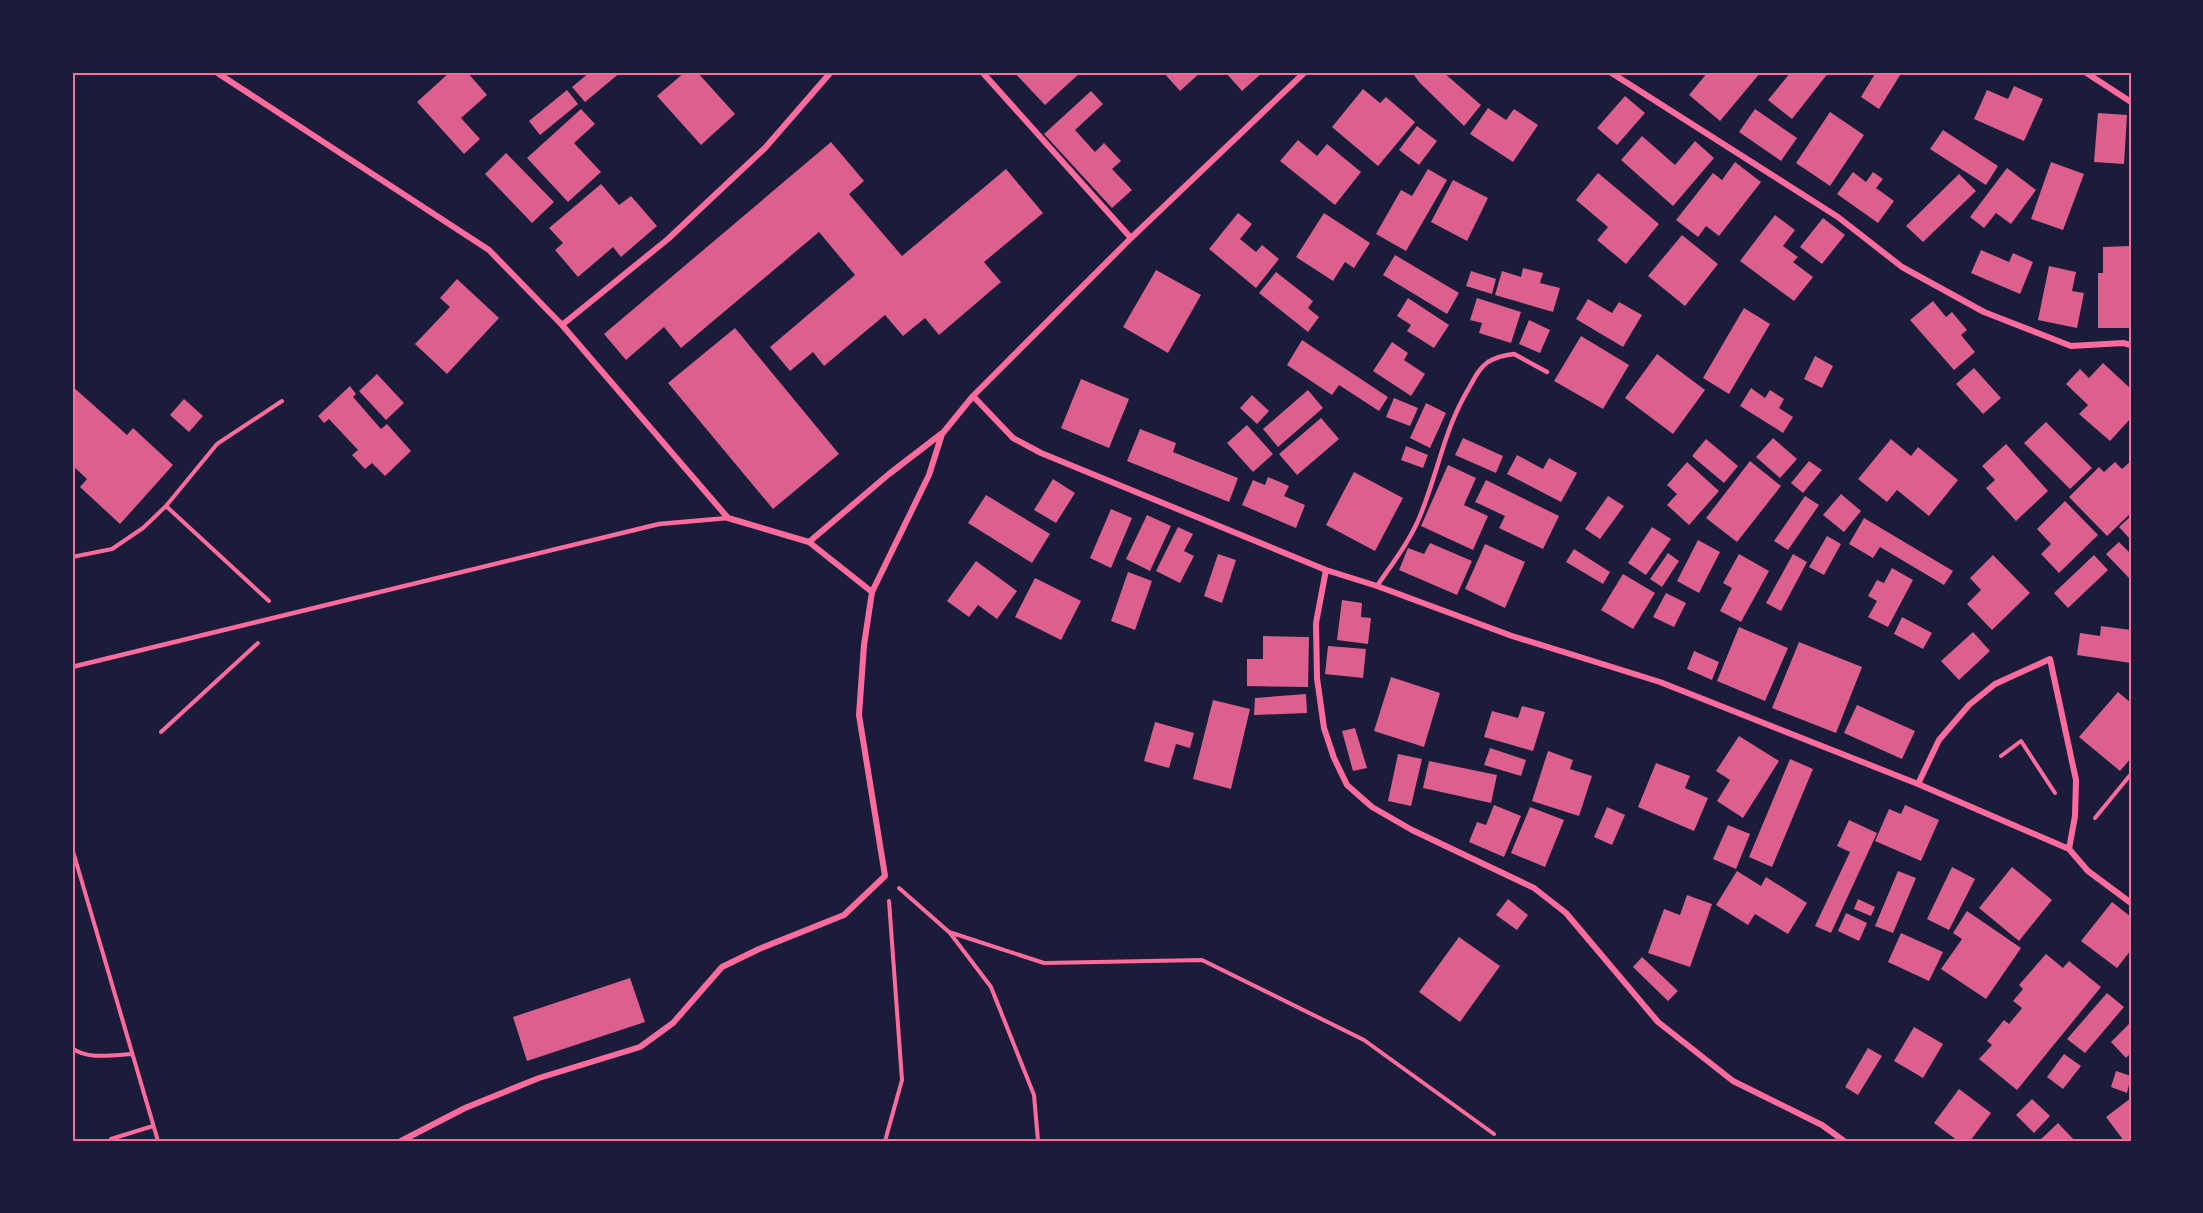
<svg xmlns="http://www.w3.org/2000/svg" width="2203" height="1213" font-family="'Noto Sans',sans-serif">
  <style>
    .building { fill: #dd5f8e }
    .lines { fill: none; stroke-linecap: round; stroke-linejoin: round }
    .path { stroke: #ff6b9d; stroke-width: 4 }
    .service { stroke: #ff6b9d; stroke-width: 4.5 }
    .minor { stroke: #ff6b9d; stroke-width: 6 }
    .neatline { fill: none; stroke: #ff6b9d; stroke-width: 2 }
  </style>
  <rect width="100%" height="100%" fill="#1b1b3a"/>
  <path class="building" d="M450,72H467L487,95L461,118L480,139L464,154L417,102Z
    M590,72H621L585,102L572,87Z
    M685,72H697L735,114L701,145L657,96Z
    M1014,72H1081L1045,105Z
    M1163,72H1201L1180,91Z
    M1225,72H1263L1242,91Z
    M1412,72H1443L1481,105L1464,126L1419,82Z
    M1708,72H1761L1720,121L1689,95Z
    M1791,72H1829L1792,119L1768,100Z
    M1876,72H1902L1879,109L1861,97Z
    M2014,86L2043,99L2024,141L1974,119L1987,90L2008,99Z
    M1363,89L1380,103L1386,97L1415,122L1378,166L1332,127Z
    M567,90L578,104L540,135L529,121Z
    M1091,91L1103,104L1075,130L1095,152L1104,143L1121,161L1112,169L1132,190L1112,208L1044,134Z
    M1625,96L1645,113L1617,145L1597,128Z
    M1488,108L1506,120L1514,109L1538,125L1513,162L1470,134Z
    M581,109L595,124L574,143L601,172L568,202L527,158Z
    M1755,109L1797,138L1781,161L1739,132Z
    M1830,112L1864,135L1830,186L1796,163Z
    M2098,113L2127,115L2124,164L2094,162Z
    M1417,126L1437,141L1419,165L1399,150Z
    M1943,130L1998,166L1986,185L1930,149Z
    M1642,136L1675,165L1695,141L1714,158L1673,206L1621,160Z
    M1298,140L1317,156L1327,144L1361,172L1335,205L1280,161Z
    M831,142L864,181L849,194L902,256L1006,169L1043,213L984,262L1001,282L939,335L925,318L903,336L885,315L824,366L813,352L790,371L770,347L855,275L819,232L681,348L664,327L626,360L604,334Z
    M506,153L554,202L532,223L485,174Z
    M1735,162L1761,182L1719,236L1706,226L1698,237L1676,220L1713,173L1722,180Z
    M2051,162L2084,174L2063,230L2031,219Z
    M2007,168L2036,190L2011,224L1996,213L1984,228L1970,217Z
    M1428,169L1447,180L1406,251L1376,234L1401,190L1412,196Z
    M1853,172L1866,182L1873,172L1883,179L1876,188L1894,201L1878,223L1837,194Z
    M1598,173L1659,224L1626,264L1597,240L1608,227L1576,200Z
    M1959,174L1976,191L1923,242L1906,226Z
    M1453,180L1488,198L1467,241L1431,222Z
    M601,184L619,205L631,196L657,226L621,257L613,247L578,277L555,250L563,243L549,228Z
    M1238,213L1252,224L1240,239L1256,252L1262,245L1279,259L1256,288L1209,249Z
    M1324,213L1370,243L1354,268L1345,262L1333,281L1296,257Z
    M1775,215L1795,230L1783,246L1798,257L1793,262L1813,277L1794,301L1740,261Z
    M1823,218L1845,235L1822,264L1800,247Z
    M1682,235L1718,264L1685,306L1648,276Z
    M2131,246V328H2098V273H2103V247Z
    M1981,250L2009,262L2013,253L2033,262L2020,294L1971,273Z
    M1395,255L1459,293L1447,314L1383,275Z
    M2049,266L2076,272L2072,291L2084,293L2077,328L2038,320Z
    M1523,268L1543,273L1540,283L1560,288L1553,312L1495,295L1502,271L1521,277Z
    M1156,270L1201,295L1168,353L1123,327Z
    M1471,271L1496,279L1492,294L1466,286Z
    M1276,272L1313,301L1308,308L1319,317L1308,332L1259,293Z
    M457,279L499,318L447,374L415,344L450,307L440,298Z
    M1408,298L1449,325L1434,348L1407,331L1411,325L1397,316Z
    M1477,298L1521,312L1511,343L1479,333L1482,323L1470,320Z
    M1588,299L1612,313L1619,302L1642,315L1623,347L1576,319Z
    M1933,301L1946,317L1952,312L1967,330L1961,335L1975,352L1954,370L1910,320Z
    M1744,308L1770,324L1729,394L1703,378Z
    M1529,320L1550,330L1540,353L1519,344Z
    M735,328L839,454L773,509L668,383Z
    M1581,336L1629,365L1603,409L1554,381Z
    M1302,340L1388,397L1379,411L1339,385L1332,395L1287,365Z
    M1392,342L1408,353L1404,360L1425,374L1411,396L1373,371Z
    M1657,354L1705,390L1673,434L1625,398Z
    M1815,356L1833,366L1822,388L1804,379Z
    M2103,363L2131,389V418L2110,441L2079,414L2088,405L2066,384L2080,369L2089,378Z
    M1974,368L2001,398L1983,414L1956,384Z
    M377,374L404,403L386,420L359,391Z
    M1081,379L1129,399L1109,448L1061,428Z
    M72,386L127,435L133,428L173,465L120,524L80,487L87,479L72,465Z
    M350,386L356,394L353,397L381,429L387,424L411,451L385,476L372,463L365,469L352,455L358,450L329,419L324,423L318,416Z
    M1751,388L1765,398L1770,390L1784,399L1779,408L1793,417L1783,433L1740,406Z
    M1308,390L1323,408L1278,447L1263,429Z
    M1252,395L1269,411L1257,424L1240,408Z
    M1394,398L1418,408L1410,426L1386,417Z
    M184,399L203,416L189,432L170,415Z
    M1426,403L1446,413L1430,448L1410,438Z
    M1321,418L1339,439L1297,475L1279,454Z
    M2046,422L2092,468L2070,489L2024,443Z
    M1247,425L1273,454L1253,472L1227,443Z
    M1140,429L1176,443L1173,452L1238,478L1229,502L1127,461Z
    M1463,438L1503,456L1496,473L1455,455Z
    M1773,438L1797,459L1780,478L1756,457Z
    M1706,439L1738,466L1724,483L1692,456Z
    M1891,439L1911,456L1918,447L1958,480L1929,516L1897,490L1887,502L1858,479Z
    M2006,444L2048,491L2016,521L1986,488L1995,480L1982,466Z
    M1406,446L1428,455L1423,468L1401,460Z
    M1517,455L1543,469L1549,458L1577,473L1561,502L1507,474Z
    M1750,461L1781,486L1737,542L1706,518Z
    M1809,461L1822,470L1803,493L1791,483Z
    M2131,461V513L2107,536L2069,497L2099,467L2104,472L2115,462L2122,469Z
    M1687,462L1719,491L1689,525L1667,505L1677,494L1667,485Z
    M1448,465L1476,478L1464,505L1488,516L1473,550L1421,526Z
    M1354,472L1403,498L1375,551L1326,525Z
    M1268,477L1289,486L1284,496L1305,505L1296,528L1242,505L1253,480L1265,485Z
    M1053,479L1075,493L1056,523L1034,510Z
    M1486,480L1559,516L1543,549L1499,528L1505,516L1475,502Z
    M1841,494L1861,511L1844,532L1823,515Z
    M986,495L1050,534L1032,563L968,523Z
    M1608,496L1624,506L1600,539L1585,529Z
    M1805,496L1819,505L1788,550L1774,541Z
    M2065,501L2098,535L2059,573L2041,554L2051,544L2037,529Z
    M1111,509L1132,518L1111,568L1090,558Z
    M1147,515L1171,526L1150,571L1126,559Z
    M2131,516V540L2119,527Z
    M1864,518L1953,571L1944,585L1880,547L1873,558L1849,544Z
    M1178,527L1193,534L1184,551L1194,556L1180,583L1156,571Z
    M1652,527L1671,539L1646,575L1628,563Z
    M1827,536L1841,544L1824,575L1809,567Z
    M1698,540L1720,552L1699,593L1677,581Z
    M2119,542L2131,554V575L2129,578L2106,554Z
    M1430,543L1472,561L1457,595L1399,570L1408,548L1424,554Z
    M1485,544L1525,562L1505,608L1465,589Z
    M1574,549L1610,572L1603,584L1566,562Z
    M1668,553L1679,561L1662,587L1650,579Z
    M1218,554L1236,560L1222,603L1204,596Z
    M1739,554L1769,571L1741,622L1720,611L1732,588L1723,583Z
    M1793,554L1807,562L1781,611L1766,603Z
    M1993,555L2030,593L1992,630L1967,604L1981,590L1970,578Z
    M2094,555L2108,570L2068,608L2054,593Z
    M976,561L1017,591L997,619L978,605L969,617L947,601Z
    M1892,568L1913,580L1888,627L1868,617L1877,601L1868,596L1877,580L1884,583Z
    M1128,572L1152,581L1135,630L1111,621Z
    M1623,574L1655,593L1633,629L1601,610Z
    M1035,578L1081,601L1061,640L1015,617Z
    M1666,593L1686,603L1674,627L1653,617Z
    M1342,600L1362,603L1361,617L1371,618L1368,644L1337,640Z
    M1902,617L1932,633L1923,649L1894,634Z
    M2101,626L2131,630V663L2077,655L2080,633L2100,636Z
    M1739,627L1788,648L1765,701L1717,681Z
    M1973,632L1990,651L1959,680L1941,661Z
    M1263,636L1309,637L1308,687L1247,686V659H1263Z
    M1799,642L1862,667L1836,733L1772,708Z
    M1328,646L1366,649L1363,678L1325,674Z
    M1694,651L1719,662L1712,680L1687,669Z
    M1391,677L1440,693L1424,747L1374,731Z
    M2118,692L2131,703V758L2120,771L2079,737Z
    M1306,694L1307,713L1254,715L1255,698Z
    M1213,700L1250,709L1231,789L1193,779Z
    M1857,705L1915,731L1902,759L1844,733Z
    M1522,706L1545,712L1533,751L1484,737L1492,711L1518,718Z
    M1155,722L1194,733L1190,748L1176,744L1169,768L1144,761Z
    M1355,728L1367,768L1353,771L1342,731Z
    M1739,736L1779,761L1743,818L1717,801L1730,780L1716,771Z
    M1490,748L1526,760L1521,776L1484,765Z
    M1548,751L1573,760L1570,769L1592,776L1579,816L1532,801Z
    M1398,754L1422,759L1411,806L1388,801Z
    M1790,759L1813,769L1772,867L1749,857Z
    M1429,761L1497,775L1491,803L1423,788Z
    M1656,763L1690,776L1685,788L1708,798L1694,831L1638,807Z
    M1494,805L1521,816L1504,857L1469,842L1477,822L1486,825Z
    M1905,805L1939,820L1921,861L1875,841L1889,809L1901,814Z
    M1530,807L1564,820L1545,867L1511,853Z
    M1607,807L1625,815L1612,845L1594,837Z
    M1849,820L1877,833L1831,933L1815,926L1850,852L1837,846Z
    M1728,825L1750,834L1736,869L1713,859Z
    M1952,867L1975,879L1949,930L1927,919Z
    M2012,867L2052,900L2019,941L1979,908Z
    M1737,871L1761,886L1766,877L1807,903L1788,934L1755,914L1748,925L1716,905Z
    M1898,871L1916,878L1893,933L1875,926Z
    M1687,895L1712,904L1690,967L1648,953L1664,909L1680,915Z
    M1508,899L1528,915L1517,930L1496,915Z
    M1858,899L1875,907L1871,916L1854,909Z
    M2112,902L2131,917V950L2117,968L2081,941Z
    M1967,911L2021,948L1986,999L1941,969L1962,939L1953,933Z
    M1846,913L1867,923L1859,941L1838,931Z
    M1901,933L1943,952L1929,981L1888,962Z
    M1459,937L1500,966L1460,1022L1419,992Z
    M2046,954L2063,968L2069,961L2101,987L2017,1090L1979,1059L1992,1045L1987,1041L2004,1020L2009,1024L2022,1008L2013,1001L2023,989L2019,985Z
    M1642,957L1678,991L1668,1001L1633,967Z
    M630,978L645,1022L527,1061L513,1017Z
    M2107,993L2124,1007L2085,1053L2067,1039Z
    M2131,1022V1053L2126,1058L2111,1042Z
    M1914,1027L1943,1044L1923,1078L1894,1061Z
    M1868,1048L1882,1056L1858,1095L1845,1087Z
    M2064,1054L2081,1066L2063,1089L2047,1077Z
    M2116,1071L2131,1076L2127,1093L2111,1087Z
    M1959,1089L1991,1113L1970,1141H1958L1934,1123Z
    M2131,1098V1141H2124L2106,1117Z
    M2032,1099L2050,1116L2034,1133L2016,1115Z
    M2058,1123L2075,1141H2039Z"/>
  <g class="lines">
    <path class="path" d="M166,506L269,601
      M72,557L112,549L143,528L166,506L217,444L282,401
      M161,732L258,643
      M2001,756L2021,741L2055,793
      M2095,818L2131,774
      M72,848L158,1141
      M899,888L949,932L1044,963L1202,960L1364,1040L1494,1134
      M950,933L991,987L1034,1095L1038,1141
      M72,1048C87,1060 114,1055 132,1054
      M111,1139L153,1126
      M885,1141L902,1080L889,901"/>
    <path class="service" d="M1377,586C1392,564 1410,541 1420,516C1438,473 1444,429 1469,388C1474,379 1479,368 1488,362C1496,357 1505,355 1514,354L1547,372
      M72,667L659,524L728,518"/>
    <path class="minor" d="M216,72L489,250L562,325L728,518L809,542L872,592
      M982,72L1131,238
      M1610,72L1838,217L1902,267L1984,312L2071,346L2123,343L2131,345
      M2085,72L2131,102
      M562,325L668,239L765,148L831,72
      M973,396L1013,438L1041,453L1326,570L1377,586L1512,636L1660,682L1918,784L2069,849L2088,871L2131,903
      M809,542L889,474L941,434
      M1326,570L1316,623L1317,678L1324,728L1334,758L1347,785L1372,807L1412,830L1534,888L1566,913L1658,1022L1733,1081L1822,1125L1844,1141
      M1918,784L1939,740L1969,705L1995,684L2050,659L2076,780L2075,816L2069,849
      M401,1141L465,1108L539,1078L640,1047L673,1023L722,967L759,949L844,915L885,876L859,715L864,645L872,592L929,475L942,434L973,396L1131,238L1305,72"/>
  </g>
  <rect width="2203" height="1213" fill="none" stroke="#1b1b3a" stroke-width="147"/>
  <rect x="74" y="74" width="2056" height="1066" class="neatline"/>
</svg>
